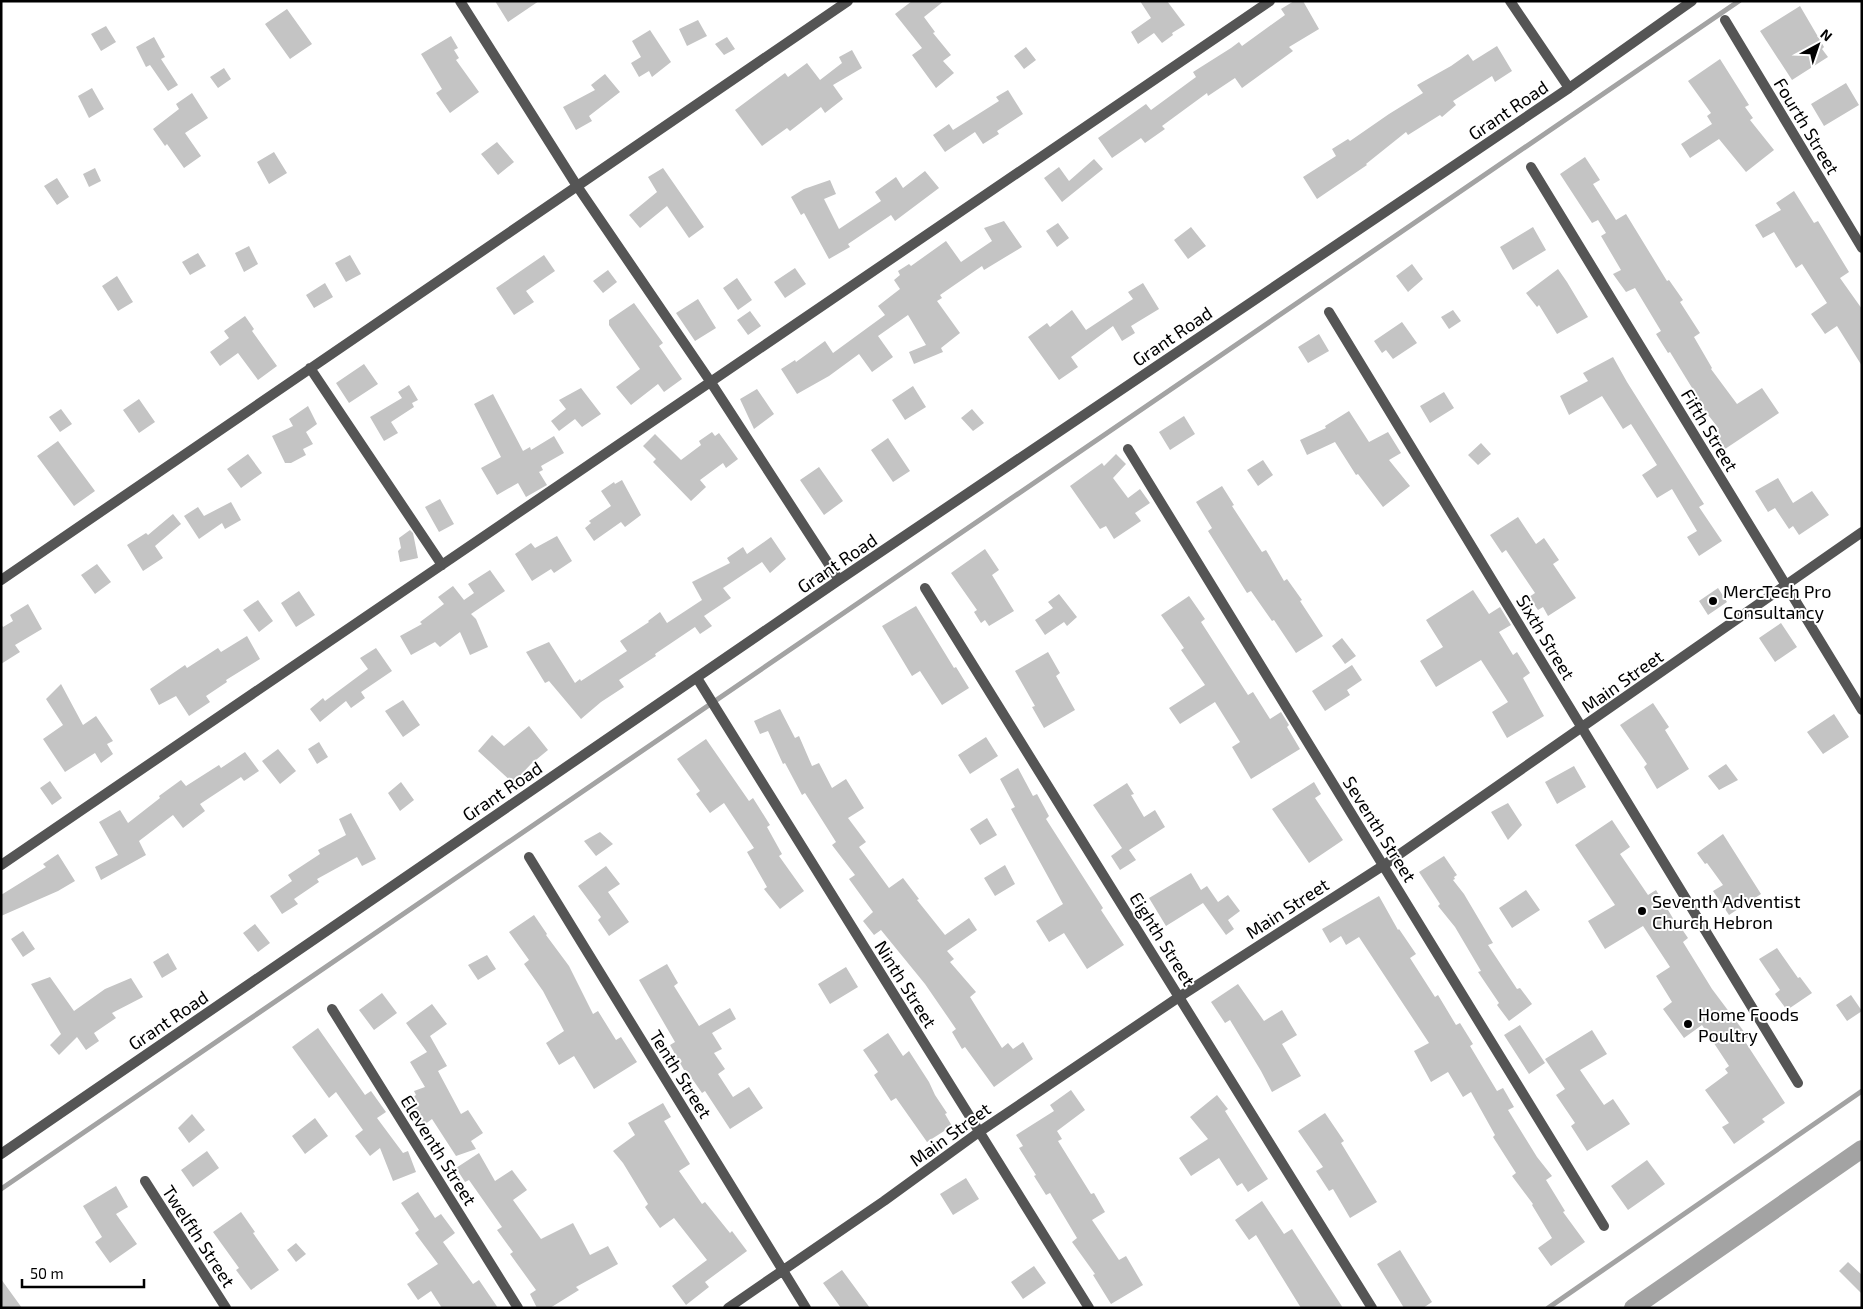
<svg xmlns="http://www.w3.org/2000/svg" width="1863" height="1309" font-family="'Exo 2',sans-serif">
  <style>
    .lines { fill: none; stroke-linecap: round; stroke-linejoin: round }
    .stream { stroke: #a3a3a3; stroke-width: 5 }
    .canal { stroke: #a3a3a3; stroke-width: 18 }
    .building { fill: #c4c4c4 }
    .minor { stroke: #555; stroke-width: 10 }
    .poi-dot { fill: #000; stroke: #fff; stroke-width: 2 }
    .labels { text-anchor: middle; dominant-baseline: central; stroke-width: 4; stroke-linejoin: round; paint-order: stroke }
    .street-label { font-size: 18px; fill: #000; stroke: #fff }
    .poi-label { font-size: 18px; fill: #000; stroke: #fff; text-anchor: start }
  </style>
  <rect width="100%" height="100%" fill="#fff"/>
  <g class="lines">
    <path class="stream" d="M1,1189L1739,1
      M1548,1308L1862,1091"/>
    <path class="canal" d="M1633,1308L1862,1149"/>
  </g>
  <path class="building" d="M495,1H539L508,22Z
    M912,1H944L924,17L935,32L933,33L951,55L943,61L954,73L936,88L912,55L922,48L895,14Z
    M1140,1H1167L1185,25L1172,33L1173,35L1162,43L1154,33L1138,44L1131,32L1151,18Z
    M1294,1H1303L1319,29L1289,47L1293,51L1242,88L1235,78L1208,96L1207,93L1162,126L1165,129L1145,143L1141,138L1112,158L1098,138L1146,104L1151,110L1196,77L1193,72L1231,48L1239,42L1242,46L1285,15L1281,9Z
    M1800,6L1824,47L1822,49L1828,57L1792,80L1760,31Z
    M287,9L312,44L290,59L265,24Z
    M698,20L707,36L687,46L679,29Z
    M106,26L116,42L101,51L91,34Z
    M650,30L671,62L652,77L649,71L639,77L631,63L641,57L632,41Z
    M451,36L458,48L454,50L459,58L456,60L479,92L450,113L436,93L442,89L421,54Z
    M154,37L165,57L161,59L178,85L168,91L150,65L146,67L136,47Z
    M727,37L735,49L724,55L715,44Z
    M1497,46L1512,71L1495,82L1492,76L1453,101L1456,105L1442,117L1440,115L1408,135L1406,132L1366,164L1367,165L1317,199L1303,177L1336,156L1332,149L1348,139L1350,141L1389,114L1423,93L1417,85L1451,66L1468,54L1473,61Z
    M1026,47L1036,60L1024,69L1014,56Z
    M852,50L862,68L833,85L843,99L825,113L821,107L790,131L787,128L762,146L735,110L785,73L788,77L807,63L820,80L842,63L839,57Z
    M1720,59L1749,105L1745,107L1753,118L1750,120L1774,150L1746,172L1719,139L1690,158L1681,144L1712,124L1707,116L1711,113L1688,81Z
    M224,68L231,79L218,88L210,77Z
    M605,74L620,92L589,116L592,121L576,130L563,107L595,90L591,85Z
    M1846,83L1859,105L1824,126L1811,104Z
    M92,88L104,109L89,118L78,96Z
    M1008,90L1023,114L997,131L999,134L983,144L975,132L945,152L933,135L949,124L953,130L999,101L996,97Z
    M192,93L208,118L185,133L201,156L184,168L167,144L165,146L153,129L179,109L176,104Z
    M497,142L514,162L498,175L481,154Z
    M274,152L287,173L269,184L257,162Z
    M1585,157L1600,180L1593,184L1616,220L1626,214L1667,281L1669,280L1683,300L1680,302L1700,333L1694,337L1712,368L1711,369L1737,404L1762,388L1779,413L1722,451L1711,435L1719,429L1695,398L1697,396L1670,352L1668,353L1656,334L1661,331L1635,288L1626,292L1613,274L1621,270L1601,236L1606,233L1598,220L1592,223L1560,174Z
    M1094,159L1103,169L1062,202L1044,178L1059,167L1069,181Z
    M95,168L101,181L89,187L83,174Z
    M663,168L704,227L689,238L667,206L640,228L629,215L657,192L648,177Z
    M925,171L939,188L895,221L891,215L848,244L850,247L829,259L804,213L801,215L791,197L804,189L830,180L836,194L824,199L839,229L881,201L875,192L896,177L903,188Z
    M57,178L69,197L57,205L44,186Z
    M1794,191L1814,223L1818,221L1849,272L1840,278L1862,309V366L1837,326L1825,334L1811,314L1827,303L1802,264L1796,268L1774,232L1763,238L1755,225L1781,210L1776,203Z
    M1004,221L1022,247L984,270L982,266L940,295L942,298L937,301L960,333L941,348L943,352L914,364L909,352L926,345L908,315L878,336L893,357L872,372L859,354L829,376L797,394L781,369L795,360L796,362L825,341L833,353L885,315L878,306L900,289L894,280L900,275L898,271L909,264L911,266L946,241L961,262L992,241L984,228Z
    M1058,223L1069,238L1057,247L1046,231Z
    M1191,227L1206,246L1188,259L1174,240Z
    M1533,227L1546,250L1513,270L1500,247Z
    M249,246L258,264L244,272L235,253Z
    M198,253L206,266L190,275L182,262Z
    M350,255L361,274L346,282L335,263Z
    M544,255L555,271L526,291L534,302L514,315L496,288Z
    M1412,264L1423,279L1408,292L1396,276Z
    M795,268L806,284L785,298L774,282Z
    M1558,269L1567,282L1588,317L1557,334L1539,305L1537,307L1526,293Z
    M608,270L617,282L603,293L593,281Z
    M117,276L133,302L118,311L102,286Z
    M737,278L752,300L738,310L723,288Z
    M325,283L333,297L314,308L306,295Z
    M1143,283L1159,309L1131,326L1135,333L1122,341L1113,326L1071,357L1078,367L1059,380L1028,337L1047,323L1050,327L1072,310L1086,330L1133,299L1128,292Z
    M698,299L716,328L695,341L676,313Z
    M634,303L663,343L659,346L682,379L664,392L658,384L631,405L616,387L640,369L609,325V320Z
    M1453,310L1461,321L1449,329L1441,317Z
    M750,311L761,326L748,335L737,320Z
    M245,316L254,329L252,331L277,366L258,380L238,353L220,366L210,352L229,338L224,331Z
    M1402,322L1417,343L1393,359L1386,350L1382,353L1374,341Z
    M1319,334L1329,351L1308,363L1298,347Z
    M1613,357L1627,382L1704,504L1699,507L1722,541L1699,556L1687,537L1697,531L1672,489L1657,498L1642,475L1657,465L1631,424L1623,429L1602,396L1569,415L1560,396L1588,381L1583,373Z
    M364,364L378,384L349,403L336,383Z
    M409,385L418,400L412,403L414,407L391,422L398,433L384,441L370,417L402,398L398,392Z
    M913,386L926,407L905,420L892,400Z
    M581,388L601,414L582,427L575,419L559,431L551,421L566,409L559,400Z
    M757,389L774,414L754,429L740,399Z
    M1444,392L1454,408L1430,423L1420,406Z
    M493,394L523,451L530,447L531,450L554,436L564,453L541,466L543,470L539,472L547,485L526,497L518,483L497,495L481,468L501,457L474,404Z
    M139,399L155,422L139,433L123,410Z
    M308,406L317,424L306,432L313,444L303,449L306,455L291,463H285L272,436L293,426L289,419Z
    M61,409L72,424L60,432L49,417Z
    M972,409L984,423L973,431L961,418Z
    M1349,411L1369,442L1388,432L1401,453L1389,460L1410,486L1383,507L1358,474L1356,475L1335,442L1307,455L1300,440L1326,428L1325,426Z
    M1184,416L1195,434L1170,450L1159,432Z
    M712,432L715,436L719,433L738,459L726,468L723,463L700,480L706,487L691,501L653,462L656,459L643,446L655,434L681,460L701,445L699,441Z
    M888,438L910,471L893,482L871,450Z
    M58,441L95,491L74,506L37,456Z
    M1481,443L1491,454L1478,465L1468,455Z
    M248,454L262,473L241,488L227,469Z
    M1116,454L1126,464L1113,478L1128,498L1140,489L1150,503L1135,513L1141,521L1114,539L1106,526L1100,529L1070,486L1102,463L1104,466Z
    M1263,460L1273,475L1258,486L1247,470Z
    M819,467L843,501L824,515L800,480Z
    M1778,478L1793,503L1812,491L1829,515L1799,535L1793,526L1789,529L1775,508L1768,512L1755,491Z
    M622,480L641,515L625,527L621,522L594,541L585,528L591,523L589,521L611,506L601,491L614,482L615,484Z
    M1222,486L1234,505L1232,506L1262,552L1266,550L1284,581L1287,579L1302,600L1300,601L1323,636L1296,653L1274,620L1272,621L1251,591L1247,593L1208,531L1212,528L1196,502Z
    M440,499L454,524L439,532L425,507Z
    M231,502L241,520L225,529L222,523L199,539L184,516L198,507L204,516Z
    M173,514L181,524L155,546L163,558L143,571L127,545L146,533L148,535Z
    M1518,517L1536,544L1544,538L1559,560L1553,564L1576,598L1548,616L1543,607L1538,610L1529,597L1535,593L1506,550L1502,553L1490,535Z
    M410,530L413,533L418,558L400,562L398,551L401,548L399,538Z
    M557,536L572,561L554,573L551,569L532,581L515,554L531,543L535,548Z
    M771,537L786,559L770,573L762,562L723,588L731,598L704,616L712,626L700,634L695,627L655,654L656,656L619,680L624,687L601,702L581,719L549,681L545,683L526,652L549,642L575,683L580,679L581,681L627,651L620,641L649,622L648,621L660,612L667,623L702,600L692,582L730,563L727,558L743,547L747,554Z
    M985,549L999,570L992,575L1014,611L989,626L985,620L981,623L974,612L977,610L951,573Z
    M97,564L111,582L95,594L81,575Z
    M490,570L505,591L471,614L476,619L488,647L470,655L460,632L440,647L435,642L411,655L400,636L422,624L420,622L444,604L438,597L453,586L464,600L474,593L468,584Z
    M1718,588L1727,602L1708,615L1699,601Z
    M1473,590L1489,614L1500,607L1511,625L1499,632L1513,655L1517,652L1530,673L1523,678L1544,716L1507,738L1492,712L1508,702L1481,660L1436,687L1420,661L1443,647L1426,620Z
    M299,591L315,615L296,627L281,603Z
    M1059,594L1077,617L1067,626L1064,622L1045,635L1035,620L1053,608L1048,602Z
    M1189,596L1205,619L1201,622L1248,695L1253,692L1270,719L1281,712L1289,725L1287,727L1300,749L1251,779L1232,747L1240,742L1215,702L1180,724L1169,708L1205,685L1181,650L1184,648L1161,615Z
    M258,600L273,621L259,632L243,610Z
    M28,604L42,629L15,645L20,652L1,664V624L3,627L13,621L10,615Z
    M916,606L954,668L956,667L969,688L942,705L920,671L912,676L882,626Z
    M1781,623L1797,647L1775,662L1759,638Z
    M247,636L260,659L226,680L227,682L206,696L210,702L189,716L176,696L159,705L150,689L185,665L187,668L218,648L221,652Z
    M1342,638L1356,656L1345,664L1332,646Z
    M376,648L392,671L361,692L365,698L351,708L346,701L320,722L310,709L323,698L325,701L368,669L360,658Z
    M1048,652L1060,673L1056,676L1075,710L1044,728L1032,707L1035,706L1015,671Z
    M1352,665L1362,680L1347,690L1350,695L1325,711L1312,691Z
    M61,684L83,725L96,716L113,741L107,744L113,754L101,763L95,753L65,772L43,739L63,725L46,699Z
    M403,700L420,725L403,737L385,711Z
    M1653,703L1669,727L1665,730L1689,769L1657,789L1644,767L1647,764L1620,725Z
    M780,709L795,738L799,736L812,766L819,763L832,788L846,779L864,808L848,818L866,842L859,847L889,888L903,878L919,899L917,900L945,935L969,918L977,930L947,951L954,959L950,962L976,992L970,997L1002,1048L1008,1043L1013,1049L1023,1042L1033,1059L994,1087L965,1047L962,1049L952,1032L956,1029L925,984L881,930L874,935L863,921L873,912L849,879L855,875L832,845L836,842L805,793L802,795L785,763L783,764L768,731L760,734L754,721Z
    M1834,714L1849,737L1823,754L1807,732Z
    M529,726L548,750L531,764L513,783L478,751L492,735L504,746Z
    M986,737L998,756L970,774L958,755Z
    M706,739L749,801L753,798L770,825L767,827L782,854L779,856L804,891L780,909L764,889L767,887L747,852L754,848L724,803L710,813L696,794L700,791L677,759Z
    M319,742L328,757L317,764L308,749Z
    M278,749L296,771L280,784L262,761Z
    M245,752L259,771L244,781L241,777L200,804L205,811L183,828L173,815L139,841L146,855L101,880L95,867L118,855L99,822L120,810L128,823L160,798L159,796L181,780L186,786L219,765L221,768Z
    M1726,764L1738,780L1719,790L1708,776Z
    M1574,766L1586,787L1557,804L1545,782Z
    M1018,768L1033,796L1037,794L1049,816L1046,819L1103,908L1101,910L1124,945L1087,969L1064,933L1049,942L1036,921L1063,904L1011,809L1015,807L1000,779Z
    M50,781L62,798L52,805L40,788Z
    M401,782L414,800L400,811L388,793Z
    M1314,782L1321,794L1315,798L1343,840L1309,863L1272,809Z
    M1127,783L1134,794L1131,795L1144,817L1155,810L1165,827L1129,850L1136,860L1120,870L1111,856L1122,848L1093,805Z
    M1508,803L1522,825L1508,840L1491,812Z
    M351,813L376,859L362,866L357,857L317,879L319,882L294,899L298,904L282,914L270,896L292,881L288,875L320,854L318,850L346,835L339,819Z
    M987,818L997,835L980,845L970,829Z
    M1612,820L1630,847L1620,854L1648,895L1656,890L1674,920L1675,919L1688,938L1683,942L1712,989L1748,1037L1744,1040L1785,1103L1762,1119L1765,1122L1734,1144L1722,1127L1729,1123L1705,1090L1728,1073L1725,1069L1729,1066L1702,1025L1684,1038L1663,1009L1672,1002L1656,976L1670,967L1643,926L1605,949L1588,921L1615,905L1575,845Z
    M600,832L613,844L596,856L584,841Z
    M1723,834L1761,894L1729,915L1713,891L1723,885L1707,863L1705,864L1697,853Z
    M58,854L75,881L58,891L1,916V895L46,867L43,864Z
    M1444,856L1457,875L1454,877L1455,879L1453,880L1464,894L1493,943L1488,945L1517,989L1520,988L1532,1004L1509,1021L1497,1005L1499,1003L1478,972L1481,971L1455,927L1438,906L1440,904L1419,872Z
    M1005,865L1015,884L995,896L984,878Z
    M606,866L620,884L608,892L629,922L609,936L598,920L601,917L578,886Z
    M1191,873L1201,890L1207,886L1218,902L1228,895L1240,911L1228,920L1234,929L1226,935L1203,903L1166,926L1149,898Z
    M1526,890L1540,910L1512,928L1499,908Z
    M1379,896L1398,930L1399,929L1416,954L1410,958L1435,997L1438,995L1456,1025L1460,1023L1473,1044L1470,1046L1497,1091L1503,1088L1514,1107L1508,1110L1537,1157L1552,1176L1546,1180L1565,1211L1563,1212L1585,1242L1551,1266L1538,1248L1552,1238L1532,1205L1533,1204L1512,1176L1516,1173L1493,1137L1495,1135L1471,1092L1463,1097L1448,1072L1431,1082L1414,1051L1429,1043L1359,937L1346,945L1341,936L1330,943L1322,929Z
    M534,915L547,934L546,935L569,966L593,1014L598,1011L616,1040L621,1037L637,1062L594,1089L574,1056L559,1065L546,1043L564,1031L543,991L524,964L529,960L509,932Z
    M255,924L270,943L258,952L243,933Z
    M23,931L35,949L23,957L11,939Z
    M1777,948L1798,978L1800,977L1812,993L1787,1010L1775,994L1780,990L1759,959Z
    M168,953L177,969L162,978L153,962Z
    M487,955L496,969L478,980L468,965Z
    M667,964L678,983L674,986L699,1026L730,1008L736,1019L712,1033L722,1049L714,1053L725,1069L718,1074L733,1097L749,1087L763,1108L730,1129L705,1091L702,1093L686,1070H684L670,1045L675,1042L639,980Z
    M846,967L858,987L830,1004L818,984Z
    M50,977L74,1011L105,989L131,978L143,997L112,1013L116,1018L94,1033L99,1041L86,1050L77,1037L59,1055L50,1045L61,1034L31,984Z
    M1238,984L1264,1021L1282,1010L1297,1035L1282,1044L1301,1076L1272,1092L1261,1071L1230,1020L1225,1023L1211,1002Z
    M382,993L397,1013L374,1030L359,1010Z
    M1851,995L1862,1011L1847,1021L1836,1005Z
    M432,1004L447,1024L430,1036L447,1066L438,1071L461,1114L468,1110L483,1133L471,1141L476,1149L456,1156L432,1119L420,1128L402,1104L416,1095L414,1091L425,1087L410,1062L427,1052L406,1023Z
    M1520,1025L1545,1063L1529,1074L1504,1035Z
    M318,1028L365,1095L371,1091L386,1112L377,1118L403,1153L408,1151L416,1172L393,1181L380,1148L370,1156L355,1136L363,1130L336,1092L329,1098L292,1047Z
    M1592,1030L1607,1054L1580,1070L1604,1105L1613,1099L1630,1124L1587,1151L1571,1126L1575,1123L1556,1095L1565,1089L1545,1059Z
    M888,1033L903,1056L909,1051L929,1082L935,1095L947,1113L945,1114L952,1126L927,1142L896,1098L891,1101L874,1075L878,1072L863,1050Z
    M1071,1090L1085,1110L1057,1131L1062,1139L1058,1141L1091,1194L1094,1193L1105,1212L1092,1220L1119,1260L1126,1256L1143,1285L1111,1304L1093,1275L1095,1274L1072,1242L1077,1238L1050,1193L1046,1195L1034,1176L1036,1175L1019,1148L1023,1146L1016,1135L1054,1111L1050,1105Z
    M1217,1095L1228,1109L1225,1111L1268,1179L1248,1192L1242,1183L1237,1186L1219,1158L1191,1176L1179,1158L1208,1139L1190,1117Z
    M663,1103L671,1117L664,1121L690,1164L679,1171L702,1204L705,1202L730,1233L732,1231L747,1251L705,1282L709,1287L686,1305L672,1286L707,1260L674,1218L660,1228L645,1207L648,1204L623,1163L613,1151L635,1135L628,1123Z
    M1325,1113L1344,1141L1341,1143L1377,1202L1350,1218L1333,1189L1329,1191L1316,1171L1323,1167L1298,1131Z
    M192,1114L205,1130L189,1143L178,1128Z
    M315,1118L328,1136L305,1154L292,1136Z
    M207,1151L219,1168L193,1187L181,1170Z
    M479,1153L495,1181L512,1170L527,1190L513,1200L541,1239L573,1223L590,1255L608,1246L618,1264L576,1287L579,1290L550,1308H537L530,1294L536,1290L510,1254L513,1252L497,1230L502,1227L469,1180L465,1182L456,1168Z
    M1647,1160L1665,1184L1628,1210L1611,1186Z
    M966,1178L979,1199L953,1215L940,1194Z
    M116,1186L128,1207L116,1214L137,1244L110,1263L95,1242L102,1237L83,1206Z
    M418,1192L435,1218L441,1214L455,1233L443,1242L473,1284L479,1280L498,1308H442L431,1291L418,1300L407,1284L438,1264L415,1233L419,1230L401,1203Z
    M1262,1201L1284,1234L1292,1229L1343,1308H1301L1256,1235L1249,1240L1235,1220Z
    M241,1212L255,1232L253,1233L279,1270L251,1290L236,1270L239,1268L213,1232Z
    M296,1243L306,1254L296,1262L287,1250Z
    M1400,1250L1432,1302L1423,1308H1404L1377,1264Z
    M1848,1262L1862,1275V1294L1839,1271Z
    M1034,1266L1046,1283L1023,1299L1011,1282Z
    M842,1270L870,1308H841L823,1283Z
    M1,1279L22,1308H1Z"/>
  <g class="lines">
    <path class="minor" d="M460,1L577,186L710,381L839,580
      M1510,1L1569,88
      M1725,20L1862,248
      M1531,167L1862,710
      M1329,312L1798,1083
      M310,368L442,565
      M1128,449L1604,1226
      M1,580L848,1
      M925,588L1372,1308
      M697,678L1089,1308
      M529,857L806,1308
      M1,865L1270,1
      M332,1009L518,1308
      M1,1154L839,580L1569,88L1692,1
      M145,1181L226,1308
      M728,1308L884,1201L979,1132L1179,997L1384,865L1862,532"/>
  </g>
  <g class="poi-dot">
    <circle cx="1713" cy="601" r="5"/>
    <circle cx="1642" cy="911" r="5"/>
    <circle cx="1688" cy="1024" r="5"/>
  </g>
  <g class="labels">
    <g class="street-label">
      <text transform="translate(1508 110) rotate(-34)">Grant Road</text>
      <text transform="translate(1807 126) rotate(59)">Fourth Street</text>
      <text transform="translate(1172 336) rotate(-34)">Grant Road</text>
      <text transform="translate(1710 430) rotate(59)">Fifth Street</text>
      <text transform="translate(837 563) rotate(-34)">Grant Road</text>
      <text transform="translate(1546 637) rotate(59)">Sixth Street</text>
      <text transform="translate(1622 681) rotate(-35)">Main Street</text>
      <text transform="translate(502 791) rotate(-34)">Grant Road</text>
      <text transform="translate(1380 829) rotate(58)">Seventh Street</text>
      <text transform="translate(1287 908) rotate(-33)">Main Street</text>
      <text transform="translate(1163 939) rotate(58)">Eighth Street</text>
      <text transform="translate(906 984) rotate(58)">Ninth Street</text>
      <text transform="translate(168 1020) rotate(-34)">Grant Road</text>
      <text transform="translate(681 1074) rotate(58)">Tenth Street</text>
      <text transform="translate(950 1134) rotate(-36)">Main Street</text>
      <text transform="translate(439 1150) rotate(58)">Eleventh Street</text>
      <text transform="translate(199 1236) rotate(57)">Twelfth Street</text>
    </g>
    <g class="poi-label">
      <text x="1723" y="591">MercTech Pro<tspan x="1723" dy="21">Consultancy</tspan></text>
      <text x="1652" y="901">Seventh Adventist<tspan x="1652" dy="21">Church Hebron</tspan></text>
      <text x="1698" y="1014">Home Foods<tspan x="1698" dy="21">Poultry</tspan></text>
    </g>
  </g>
  <rect width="1863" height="1309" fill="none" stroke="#000000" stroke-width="5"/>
  <g transform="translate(1818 45) rotate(40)" stroke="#ffffff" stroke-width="4" paint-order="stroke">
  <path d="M0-4L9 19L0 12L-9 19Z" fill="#000000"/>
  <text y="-8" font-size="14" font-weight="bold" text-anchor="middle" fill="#000000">N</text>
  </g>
  <path d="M22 1279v8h122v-8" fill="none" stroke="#000000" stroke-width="2.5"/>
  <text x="30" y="1279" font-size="15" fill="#000000" stroke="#ffffff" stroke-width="4" paint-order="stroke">50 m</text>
</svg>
